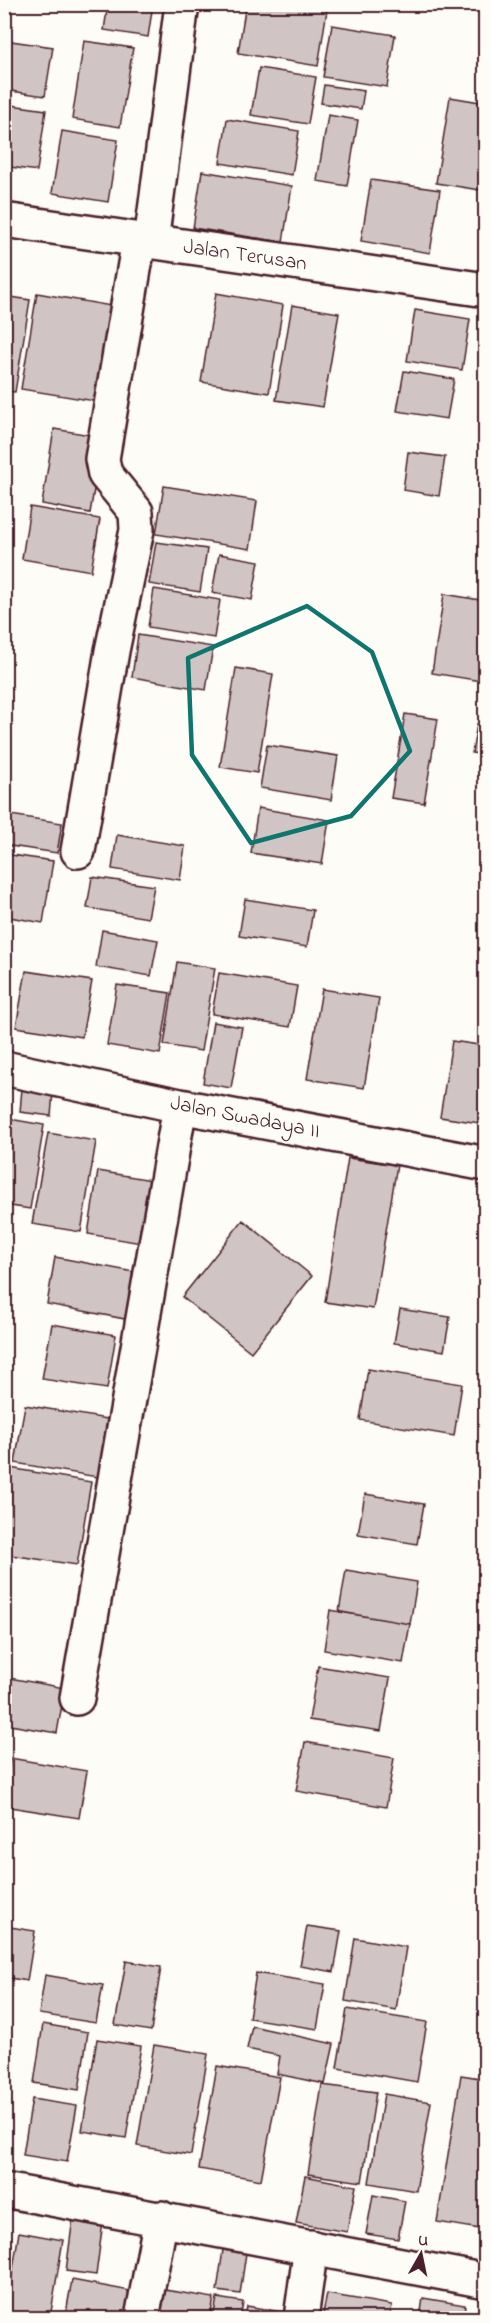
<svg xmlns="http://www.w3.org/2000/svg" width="490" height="2323" font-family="'Indie Flower',sans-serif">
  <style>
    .building { fill: #d0c5c4; stroke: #4a1f2b; stroke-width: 1.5 }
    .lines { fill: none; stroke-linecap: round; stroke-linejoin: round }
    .minor-casing { stroke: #4a1f2b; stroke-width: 38 }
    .tertiary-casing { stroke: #4a1f2b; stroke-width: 38 }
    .minor { stroke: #fdfcf7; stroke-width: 33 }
    .tertiary { stroke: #fdfcf7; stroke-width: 33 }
    .marked { fill: none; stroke: #0f766e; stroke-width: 4.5; stroke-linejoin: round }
    .labels { text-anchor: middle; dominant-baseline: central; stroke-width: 4.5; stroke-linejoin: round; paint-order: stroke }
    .street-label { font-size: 21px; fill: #4a1f2b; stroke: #fdfcf7 }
  </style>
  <rect width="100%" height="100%" fill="#fdfcf7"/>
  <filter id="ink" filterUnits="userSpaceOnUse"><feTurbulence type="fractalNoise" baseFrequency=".0167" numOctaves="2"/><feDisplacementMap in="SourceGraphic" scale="12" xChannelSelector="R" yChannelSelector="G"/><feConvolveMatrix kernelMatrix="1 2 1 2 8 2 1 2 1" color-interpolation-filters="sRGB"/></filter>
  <g filter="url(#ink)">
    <path class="building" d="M108,4H153L148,37L104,30Z
      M246,4H328L318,66L238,53Z
      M332,25L395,35L387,87L323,77Z
      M4,40L53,47L45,96L4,90Z
      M84,41L133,48L120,127L72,119Z
      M259,68L316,77L308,124L251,115Z
      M324,85L364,91L361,109L321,103Z
      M450,97L486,103V191L436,183Z
      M4,104L46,110L37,171L4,166Z
      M328,115L358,120L347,186L317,181Z
      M227,119L299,131L292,175L220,163Z
      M62,131L118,140L108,202L52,193Z
      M202,171L292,186L283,242L193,228Z
      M371,180L440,190L430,253L361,241Z
      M37,293L123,308L107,403L21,389Z
      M216,293L283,305L269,393L201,382Z
      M4,296L30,300L15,392L4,391Z
      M292,305L339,313L323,407L276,400Z
      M415,310L470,319L462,370L407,361Z
      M404,371L454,379L447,419L397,411Z
      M54,429L103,437L90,513L42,504Z
      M408,452L445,457L439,496L403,490Z
      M164,486L257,501L250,549L156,534Z
      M30,507L100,519L91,571L22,559Z
      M156,542L207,549L200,592L149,584Z
      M219,554L259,561L252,600L212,593Z
      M154,589L220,600L214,638L148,627Z
      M444,594L486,601V654L481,681L432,673Z
      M138,635L213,647L206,690L132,677Z
      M236,668L273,674L257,773L220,767Z
      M405,714L438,719L424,803L391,798Z
      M477,724L486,725V755L472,753Z
      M267,745L338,756L331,800L260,788Z
      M258,808L329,820L322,864L251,853Z
      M4,814L62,823L57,853L4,845Z
      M117,835L185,846L180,880L112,869Z
      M486,835V872L480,871Z
      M4,854L53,861L43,923L4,916Z
      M92,877L154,886L148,918L87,908Z
      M245,899L313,910L307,947L239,936Z
      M102,930L158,940L151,976L96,967Z
      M177,962L215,968L201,1051L164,1045Z
      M26,971L92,981L82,1037L16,1027Z
      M219,973L297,986L290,1027L212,1014Z
      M117,985L170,993L160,1054L107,1045Z
      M322,989L379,998L364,1088L307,1079Z
      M213,1022L242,1027L231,1088L203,1083Z
      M452,1041L486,1046V1124L440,1117Z
      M22,1088L53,1092L51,1116L20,1112Z
      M4,1118L44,1125L30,1209L4,1205Z
      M48,1133L96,1141L81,1232L32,1224Z
      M348,1158L397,1165L373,1309L325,1302Z
      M98,1171L152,1180L141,1243L88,1234Z
      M243,1220L312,1276L251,1352L182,1297Z
      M55,1257L134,1272L125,1319L47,1304Z
      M400,1309L450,1317L444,1351L394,1343Z
      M52,1324L116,1335L107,1389L42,1379Z
      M368,1369L462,1384L454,1436L360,1420Z
      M25,1405L113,1420L103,1478L15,1463Z
      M10,1468L91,1482L77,1565L4,1554V1500Z
      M365,1494L424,1504L417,1544L358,1534Z
      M346,1570L417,1582L410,1624L339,1612Z
      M330,1610L410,1624L403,1663L324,1650Z
      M318,1666L390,1678L381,1731L309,1720Z
      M4,1677L65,1688L57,1733L4,1724Z
      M305,1742L394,1758L386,1807L296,1791Z
      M10,1758L87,1771L79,1818L4,1806Z
      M4,1926L35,1931L27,1981L4,1977Z
      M307,1926L341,1931L334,1972L300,1966Z
      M355,1938L406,1947L396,2010L345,2001Z
      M126,1961L161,1967L151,2031L115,2025Z
      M256,1973L325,1984L317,2029L249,2018Z
      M45,1975L103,1985L96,2023L39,2014Z
      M347,2009L427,2022L417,2082L337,2068Z
      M43,2024L88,2032L79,2090L34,2083Z
      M252,2026L334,2044L325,2084L277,2074L280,2056L247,2049Z
      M97,2039L141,2046L126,2138L82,2131Z
      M154,2045L208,2054L191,2155L137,2146Z
      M217,2066L280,2077L261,2180L199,2169Z
      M461,2075L486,2079V2230L437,2222Z
      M322,2085L376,2092L362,2182L308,2174Z
      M384,2094L431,2102L416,2191L369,2183Z
      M32,2099L77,2106L67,2162L23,2155Z
      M305,2176L356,2186L347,2232L296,2223Z
      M373,2195L405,2201L398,2239L366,2234Z
      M73,2218L103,2222L96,2275L66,2271Z
      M19,2232L63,2240L50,2318H5Z
      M223,2250L246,2253L240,2294L217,2291Z
      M72,2280L141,2293L136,2318H65Z
      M165,2290L214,2298L210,2318H160Z
      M327,2294L392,2305L390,2318H322Z
      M217,2298L243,2302L240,2318H213Z
      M423,2298L465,2305L463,2318H420Z
      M247,2306L282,2312L280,2318H245Z"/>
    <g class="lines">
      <g class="minor-casing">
        <path id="minor" d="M4,220L486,290
          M151,242L182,4
          M78,851L112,651L137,530L136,512L105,474L102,459L139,240
          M4,1068L180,1106L486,1164
          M77,1698L180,1106
          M142,2318L161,2218
          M301,2318L311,2247"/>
      </g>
      <g class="tertiary-casing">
        <path id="tertiary" d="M4,2190L486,2281"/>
      </g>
      <use href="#minor" class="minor"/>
      <use href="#tertiary" class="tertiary"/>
    </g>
  </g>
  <path class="marked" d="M307,606L372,652L410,751L351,816L251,843L192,755L188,658Z"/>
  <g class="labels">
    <g class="street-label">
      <text transform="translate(245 256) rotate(8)">Jalan Terusan</text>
      <text transform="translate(245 1118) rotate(11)">Jalan Swadaya II</text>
    </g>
  </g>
  <rect width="490" height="2323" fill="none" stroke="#fdfcf7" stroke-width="24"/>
  <rect x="12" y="12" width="466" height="2299" fill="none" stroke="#4a1f2b" stroke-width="2" filter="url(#ink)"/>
  <g transform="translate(421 2254) rotate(9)" stroke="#fdfcf7" stroke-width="4.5" paint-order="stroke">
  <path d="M0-4.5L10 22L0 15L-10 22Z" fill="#4a1f2b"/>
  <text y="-9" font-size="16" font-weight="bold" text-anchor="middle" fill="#4a1f2b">U</text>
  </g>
</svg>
